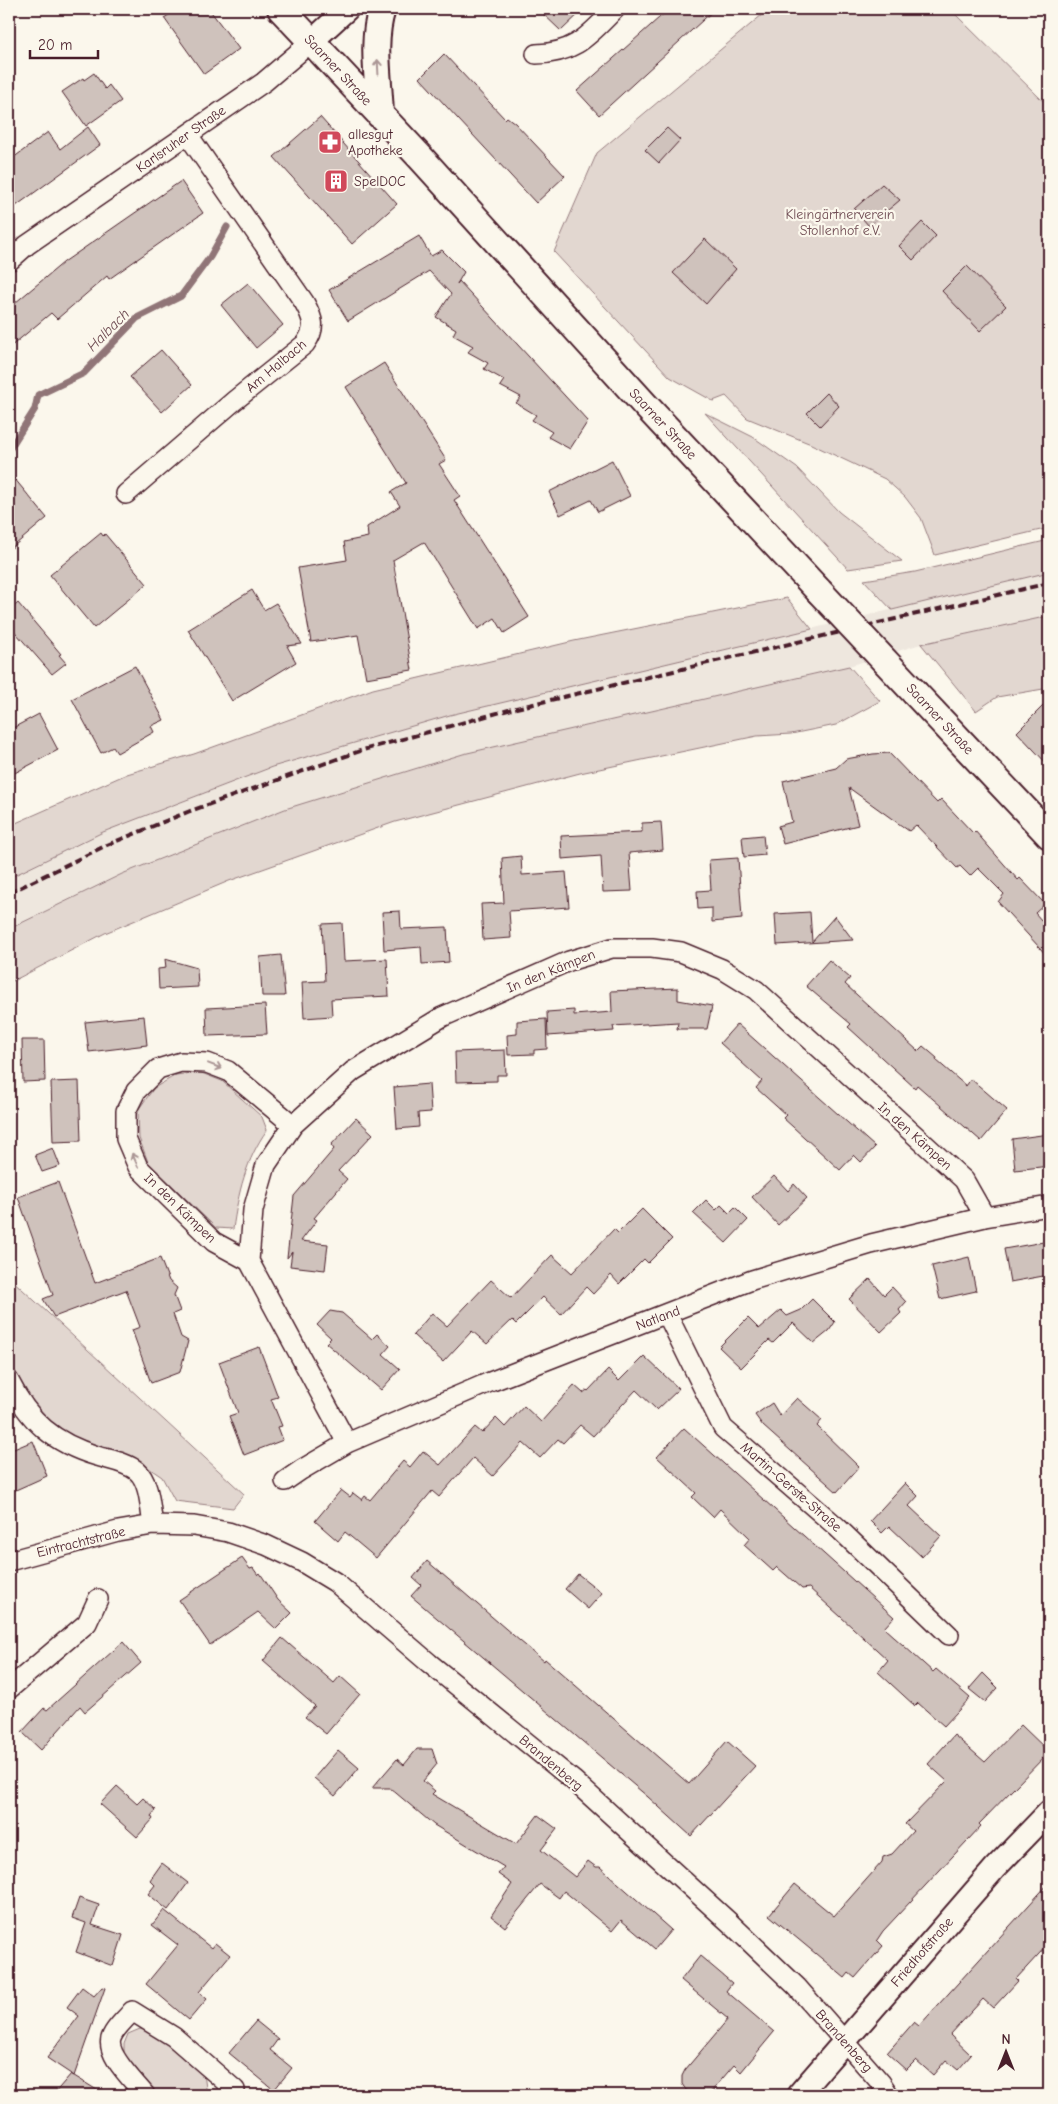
<svg xmlns="http://www.w3.org/2000/svg" width="1058" height="2104" font-family="'Comic Neue',sans-serif">
  <style>
    .built { fill: #eee7de }
    .green { fill: #e2d7d0; stroke: #967b7e }
    .lines { fill: none; stroke-linecap: round; stroke-linejoin: round }
    .stream { stroke: #907477; stroke-width: 7 }
    .building { fill: #cfc2bc; stroke: #4a1f2b }
    .minor-casing { stroke: #4a1f2b; stroke-width: 22 }
    .tertiary-casing { stroke: #4a1f2b; stroke-width: 26 }
    .secondary-casing { stroke: #4a1f2b; stroke-width: 30 }
    .minor { stroke: #fbf7ec; stroke-width: 19 }
    .tertiary { stroke: #fbf7ec; stroke-width: 22 }
    .secondary { stroke: #fbf7ec; stroke-width: 26 }
    .rail { stroke: #4a1f2b; stroke-width: 4; stroke-dasharray: 8 4; stroke-linecap: butt }
    .secondary-bridge-casing { stroke: #4a1f2b; stroke-width: 30; stroke-linecap: butt }
    .secondary-bridge { stroke: #fbf7ec; stroke-width: 26 }
    .oneway { stroke: #ab9695 }
    .labels { text-anchor: middle; dominant-baseline: central; stroke-width: 4.5; stroke-linejoin: round; paint-order: stroke }
    .street-label { font-size: 14px; fill: #4a1f2b; stroke: #fbf7ec }
    .poi-label { font-size: 14px; fill: #4a1f2b; stroke: #fbf7ec; text-anchor: start }
    .park-label { font-size: 14px; fill: #704d54; stroke: #fbf7ec }
    .water-label { font-size: 15px; font-style: italic; fill: #6d4a51; stroke: #fbf7ec }
  </style>
  <rect width="100%" height="100%" fill="#fbf7ec"/>
  <filter id="ink" filterUnits="userSpaceOnUse"><feTurbulence type="fractalNoise" baseFrequency=".02" numOctaves="2"/><feDisplacementMap in="SourceGraphic" scale="10" xChannelSelector="R" yChannelSelector="G"/><feConvolveMatrix kernelMatrix="1 2 1 2 8 2 1 2 1" color-interpolation-filters="sRGB"/></filter>
  <g filter="url(#ink)">
    <path class="built" d="M1049,572V616L921,644L849,666L463,754L285,809L122,874L9,929V878L103,832L272,767L450,715Z"/>
    <path class="green" d="M769,9H950L1049,107V528L935,555L921,518L905,497L885,479L811,444L747,418L726,396L713,401L670,377L554,252L597,153Z
      M705,413L753,437L797,468L839,512L902,561L848,569Z
      M1049,540V572L892,610L864,580L915,572Z
      M787,598L812,629L450,715L272,767L103,832L9,878V826L127,774L194,754L373,689L574,641Z
      M1049,616V688L997,697L976,711L921,644Z
      M849,666L880,701L836,725L791,734L757,736L580,773L395,822L229,881L105,933L9,983V929L122,874L285,809L463,754Z
      M199,1072L222,1081L262,1117L267,1130C246,1159 238,1194 233,1229L216,1228L148,1162L139,1138L138,1110L154,1088L176,1075Z
      M9,1277L244,1494L233,1508L175,1501L162,1477L131,1456L93,1446L69,1436L49,1420L31,1398L9,1361Z
      M140,2029L151,2031L204,2074L207,2095H158L124,2054V2044L128,2034Z"/>
    <g class="lines">
      <path class="stream" d="M9,450L35,409L38,395L84,373L137,318L181,296L210,257L227,227"/>
    </g>
    <path class="building" d="M178,9H209L239,49L204,74L164,18Z
      M538,9H584L561,31Z
      M669,9H715L599,115L577,91Z
      M444,54L505,119L507,117L515,123L565,176L536,203L420,78Z
      M94,73L105,89L109,85L121,101L86,126L62,92L83,78L84,80Z
      M320,117L397,204L352,244L274,157Z
      M88,127L100,145L9,211V161L48,132L60,149Z
      M667,128L680,140L659,163L645,150Z
      M181,181L203,213L109,279L107,276L57,319L51,313L9,348V308L64,262Z
      M882,184L900,200L869,226L854,209Z
      M922,222L936,236L913,260L899,246Z
      M419,236L431,256L442,250L464,272L457,284L459,281L588,421L570,449L548,437L552,432L532,420L536,415L516,403L521,397L500,386L504,380L484,369L488,363L468,352L473,346L453,335L456,329L436,317L451,294L429,271L348,321L329,290Z
      M705,239L736,269L706,304L673,273Z
      M967,266L1006,306L980,331L942,291Z
      M248,283L283,325L256,348L221,305Z
      M161,350L192,385L162,412L130,377Z
      M384,363L446,460L439,464L460,496L454,500L529,617L504,633L495,618L478,629L424,542L393,560L412,670L366,678L358,635L311,642L298,568L347,560L344,542L368,537L367,527L400,506L391,492L406,483L346,387Z
      M827,393L839,406L820,426L807,413Z
      M612,460L630,496L598,512L591,500L560,515L549,492Z
      M9,472L47,518L9,550Z
      M101,533L103,536L105,534L147,584L94,628L50,575Z
      M252,590L264,610L276,603L302,644L287,646L296,662L232,701L188,630Z
      M18,603L61,654L59,655L66,663L52,674L9,625V611Z
      M135,666L164,720L151,726L154,732L117,753L113,747L101,753L72,699Z
      M1049,700V766L1017,732Z
      M39,714L58,750L9,776V730Z
      M889,753L937,803L941,799L973,833L975,831L1018,880L1020,878L1045,904L1035,913L1049,929V958L998,902L1004,894L978,868L970,876L960,866L957,868L916,825L909,831L849,788L858,825L783,844L778,826L792,822L783,781L836,768L846,759L873,754Z
      M661,822L663,850L629,853L632,891L603,892L601,856L562,859L561,836L642,832V823Z
      M763,835L765,855L744,857L742,837Z
      M521,856L522,875L566,872L569,907L509,911L511,938L483,940L481,904L504,903L502,858Z
      M738,858L742,919L712,922V908L698,909L697,891L711,890L709,860Z
      M400,911L401,929L447,927L449,962L422,964L421,947L384,950L382,912Z
      M810,912L812,942L835,916L853,940L777,945L775,914Z
      M342,923L344,961L387,959L389,996L331,999L332,1016L304,1018L302,982L325,981L322,924Z
      M281,955L285,996H262L260,957Z
      M165,959L197,968L198,987L159,989L158,969L166,968Z
      M829,960L850,978L845,984L918,1051L923,1046L937,1058L936,1060L966,1086L971,1079L1007,1110L981,1141L917,1085L915,1088L848,1027L851,1024L806,986Z
      M678,988V1000L712,1006L707,1029H677L678,1022L613,1026L614,1031L548,1036L547,1012L574,1010V1015L612,1012L611,991Z
      M265,1005L267,1034L207,1036L206,1008Z
      M144,1016L147,1045L89,1052L85,1022Z
      M546,1019L547,1049L534,1050V1054L508,1055L507,1035L517,1034V1021Z
      M737,1024L875,1147L861,1162L854,1155L840,1170L793,1127L783,1118L786,1115L756,1088L762,1081L720,1043Z
      M22,1040H44L45,1081L23,1082Z
      M505,1050L506,1075H497V1081L456,1082L455,1052Z
      M79,1081L81,1141L53,1142L51,1082Z
      M429,1084L431,1112L418,1113L419,1127L397,1129L394,1087Z
      M356,1118L373,1134L338,1171L347,1179L314,1218L317,1220L301,1241L328,1244L325,1270L290,1266L292,1252L287,1258L294,1196L334,1149L331,1145Z
      M1049,1134V1166L1015,1170L1012,1139Z
      M53,1148L60,1166L42,1172L35,1155Z
      M774,1176L788,1191L794,1184L807,1198L778,1225L752,1197Z
      M58,1182L95,1283L160,1258L169,1281L177,1288L174,1295L180,1311L173,1314L181,1337L188,1341L180,1372L151,1383L132,1330L140,1327L126,1290L54,1317L43,1299L53,1295L18,1197Z
      M706,1200L716,1210L721,1205L729,1213L735,1207L748,1220L726,1243L693,1213Z
      M642,1209L672,1239L648,1263L644,1259L619,1284L611,1275L593,1294L586,1287L561,1314L543,1297L516,1324L512,1320L487,1344L472,1331L443,1362L413,1335L432,1313L447,1326L491,1280L511,1298L552,1255L572,1273L614,1229L618,1233Z
      M1049,1241V1275L1010,1282L1004,1249Z
      M969,1257L976,1291L940,1299L932,1266Z
      M870,1279L884,1295L892,1287L906,1302L899,1310L901,1313L881,1332L849,1299Z
      M812,1299L835,1322L829,1331L814,1343L793,1323L773,1343L769,1340L741,1368L719,1347L748,1318L759,1329L781,1310L787,1316L801,1310Z
      M330,1311L342,1313L372,1339L377,1334L390,1346L383,1354L400,1369L381,1390L326,1343L331,1338L317,1325Z
      M259,1347L278,1397L271,1399L282,1426L278,1427L283,1440L244,1455L229,1416L238,1413L219,1362Z
      M644,1356L679,1389L657,1410L636,1390L593,1436L580,1425L563,1443L558,1439L540,1458L523,1443L493,1476L473,1458L439,1497L432,1491L376,1558L345,1532L338,1541L315,1521L341,1490L350,1497L353,1493L362,1500L365,1496L370,1500L403,1461L410,1467L423,1451L440,1465L475,1427L482,1433L496,1418L505,1427L524,1406L541,1422L574,1385L583,1393L587,1390L588,1391L608,1370L619,1381Z
      M797,1398L822,1420L817,1426L859,1467L837,1492L763,1426L755,1415L772,1403L780,1416Z
      M684,1428L894,1617L884,1628L933,1672L936,1669L970,1698L944,1726L918,1703L915,1706L878,1672L888,1660L841,1617L809,1588L802,1589L777,1567L773,1571L744,1545L750,1538L720,1509L713,1517L692,1497L696,1493L657,1457Z
      M33,1441L47,1476L9,1493V1451Z
      M905,1483L918,1496L909,1506L941,1536L922,1557L889,1526L882,1533L870,1521Z
      M242,1558L250,1569L253,1568L258,1575L260,1573L278,1600L292,1613L276,1629L258,1612L210,1645L179,1600Z
      M427,1561L520,1641L544,1661L545,1659L689,1784L727,1741L755,1766L691,1836L648,1797L411,1596L421,1585L413,1578Z
      M578,1574L602,1593L588,1609L565,1589Z
      M282,1638L334,1683L340,1676L360,1694L326,1734L305,1717L315,1706L263,1661Z
      M123,1642L141,1663L85,1712L80,1706L41,1750L22,1732L44,1708L47,1710Z
      M983,1673L998,1688L985,1702L969,1689Z
      M1021,1725L1049,1752L979,1824L981,1826L883,1931L877,1940L883,1946L855,1978L849,1973L845,1978L769,1915L795,1884L834,1916L882,1862L883,1857L892,1854L913,1831L905,1824L947,1781L928,1764L954,1735L985,1762Z
      M417,1749H432L437,1764L423,1781L435,1791L432,1794L516,1844L538,1815L557,1829L541,1850L575,1877L588,1861L596,1867H600L671,1930L655,1949L621,1920L612,1931L564,1891L559,1898L540,1884L505,1927L491,1916L512,1884L498,1874L504,1867L434,1825L390,1788H372L397,1759L404,1765Z
      M338,1750L359,1768L335,1796L314,1778Z
      M117,1786L137,1804L143,1798L156,1810L151,1816L153,1819L137,1837L100,1804Z
      M162,1863L188,1883L168,1910L148,1894L155,1885L150,1880Z
      M1049,1883V1943L1016,1979L1018,1981L993,2008L983,1999L950,2035L971,2055L958,2070L946,2060L933,2075L916,2060L906,2070L887,2053L914,2022L919,2026Z
      M79,1898L99,1905L92,1925L123,1935L113,1966L76,1952L86,1923L72,1918Z
      M164,1910L211,1948L215,1943L230,1955L199,1992L207,1999L189,2020L146,1984L178,1945L152,1925Z
      M700,1956L732,1983L726,1991L774,2032L741,2072L734,2065L711,2092L705,2095H692L686,2090L682,2084V2076L685,2070L728,2019L681,1980Z
      M82,1987L94,1996L102,1987L105,1988L74,2076L47,2058L79,2016L67,2007Z
      M256,2021L278,2039L270,2050L292,2068L274,2090L229,2053Z
      M71,2074L105,2095H53Z"/>
    <g class="lines">
      <g class="minor-casing">
        <path id="minor" d="M536,54C576,53 589,35 615,9
          M9,261L27,245L264,82L311,42
          M126,494L234,401L305,344C317,328 313,318 304,302L188,135
          M249,1261L214,1242L138,1167L126,1139V1111L136,1091L158,1069L181,1062L207,1063L228,1071L293,1125
          M667,1314L723,1428L837,1527L949,1635
          M9,1381C29,1422 54,1443 97,1456C110,1460 126,1462 137,1471C150,1482 150,1509 153,1525
          M347,1443L249,1261L253,1210L266,1165L293,1125L353,1071L442,1017L569,961L612,948H652L681,952L722,969L756,990L964,1180L985,1217
          M285,1481L301,1470L347,1443L490,1382L752,1280L871,1244L985,1217L1049,1206
          M9,1561L118,1531L153,1525L194,1526L228,1532L266,1545L302,1562L335,1582L429,1663L573,1780L729,1922L797,1987L881,2083L889,2095
          M9,1689L87,1623L98,1599
          M145,2095C135,2082 103,2053 112,2036C116,2027 126,2019 132,2011L174,2037L235,2090L230,2095"/>
      </g>
      <g class="tertiary-casing">
        <path id="tertiary" d="M311,42L347,9
          M798,2095L995,1868L1049,1812"/>
      </g>
      <g class="secondary-casing">
        <path id="secondary" d="M281,9L421,158L646,406L819,591
          M380,115C379,81 371,42 382,9
          M916,694L1049,835"/>
      </g>
      <use href="#minor" class="minor"/>
      <use href="#tertiary" class="tertiary"/>
      <use href="#secondary" class="secondary"/>
      <path class="rail" d="M9,893L107,845L190,811L363,750L512,709L1049,583"/>
      <g class="secondary-bridge-casing">
        <path id="secondary-bridge" d="M819,591L916,694"/>
      </g>
      <use href="#secondary-bridge" class="secondary-bridge"/>
    </g>
    <defs><path id="oneway-shaft" d="M-6 0H5M1.5-3L5.5 0L1.5 3" fill="none" stroke-width="1.6" stroke-linecap="round" stroke-linejoin="round" transform="scale(1.25)"/></defs>
    <g class="oneway">
      <use href="#oneway-shaft" transform="translate(378 67) rotate(-93)"/>
      <use href="#oneway-shaft" transform="translate(215 1066) rotate(21)"/>
      <use href="#oneway-shaft" transform="translate(135 1160) rotate(-114)"/>
    </g>
  </g>
  <defs>
    <g id="pharmacy-square" transform="scale(1.25)"><rect x="-9" y="-9" width="18" height="18" rx="4" fill="#d1495b" stroke="#fbf7ec"/><path d="M-2-6h4v4h4v4h-4v4h-4v-4h-4v-4h4Z" fill="#fff"/></g>
    <g id="building-square" transform="scale(1.25)"><rect x="-9" y="-9" width="18" height="18" rx="4" fill="#d1495b" stroke="#fbf7ec"/><path d="M-4-6H4V6H1V3H-1V6H-4ZM-2.5-4.3h1.7v1.8h-1.7ZM.8-4.3h1.7v1.8H.8ZM-2.5-1h1.7V.8h-1.7ZM.8-1h1.7V.8H.8Z" fill="#fff"/></g>
  </defs>
  <g fill-rule="evenodd">
    <use href="#pharmacy-square" x="330" y="142"/>
    <use href="#building-square" x="336" y="181"/>
  </g>
  <g class="labels">
    <g class="street-label">
      <text transform="translate(338 70) rotate(47)">Saarner Straße</text>
      <text transform="translate(181 139) rotate(-35)">Karlsruher Straße</text>
      <text transform="translate(276 366) rotate(-40)">Am Halbach</text>
      <text transform="translate(663 424) rotate(47)">Saarner Straße</text>
      <text transform="translate(940 719) rotate(47)">Saarner Straße</text>
      <text transform="translate(551 971) rotate(-22)">In den Kämpen</text>
      <text transform="translate(915 1136) rotate(42)">In den Kämpen</text>
      <text transform="translate(180 1208) rotate(44)">In den Kämpen</text>
      <text transform="translate(658 1318) rotate(-21)">Natland</text>
      <text transform="translate(791 1487) rotate(41)">Martin-Gerste-Straße</text>
      <text transform="translate(81 1542) rotate(-14)">Eintrachtstraße</text>
      <text transform="translate(551 1763) rotate(40)">Brandenberg</text>
      <text transform="translate(922 1952) rotate(-49)">Friedhofstraße</text>
      <text transform="translate(844 2041) rotate(49)">Brandenberg</text>
    </g>
    <g class="poi-label">
      <text x="348" y="134">allesgut<tspan x="348" dy="16">Apotheke</tspan></text>
      <text x="354" y="181">SpelDOC</text>
    </g>
    <g class="park-label">
      <text x="840" y="214">Kleingärtnerverein<tspan x="840" dy="16">Stollenhof e.V.</tspan></text>
    </g>
    <g class="water-label">
      <text transform="translate(108 330) rotate(-45)">Halbach</text>
    </g>
  </g>
  <rect width="1058" height="2104" fill="none" stroke="#fbf7ec" stroke-width="30"/>
  <rect x="15" y="15" width="1028" height="2074" fill="none" stroke="#4a1f2b" stroke-width="2" filter="url(#ink)"/>
  <g transform="translate(1006 2052)" stroke="#fbf7ec" stroke-width="4" paint-order="stroke">
  <path d="M0-4L9 19L0 12L-9 19Z" fill="#4a1f2b"/>
  <text y="-8" font-size="14" font-weight="bold" text-anchor="middle" fill="#4a1f2b">N</text>
  </g>
  <path d="M30 50v8h68v-8" fill="none" stroke="#4a1f2b" stroke-width="2.5"/>
  <text x="38" y="50" font-size="15" fill="#4a1f2b" stroke="#fbf7ec" stroke-width="4" paint-order="stroke">20 m</text>
</svg>
